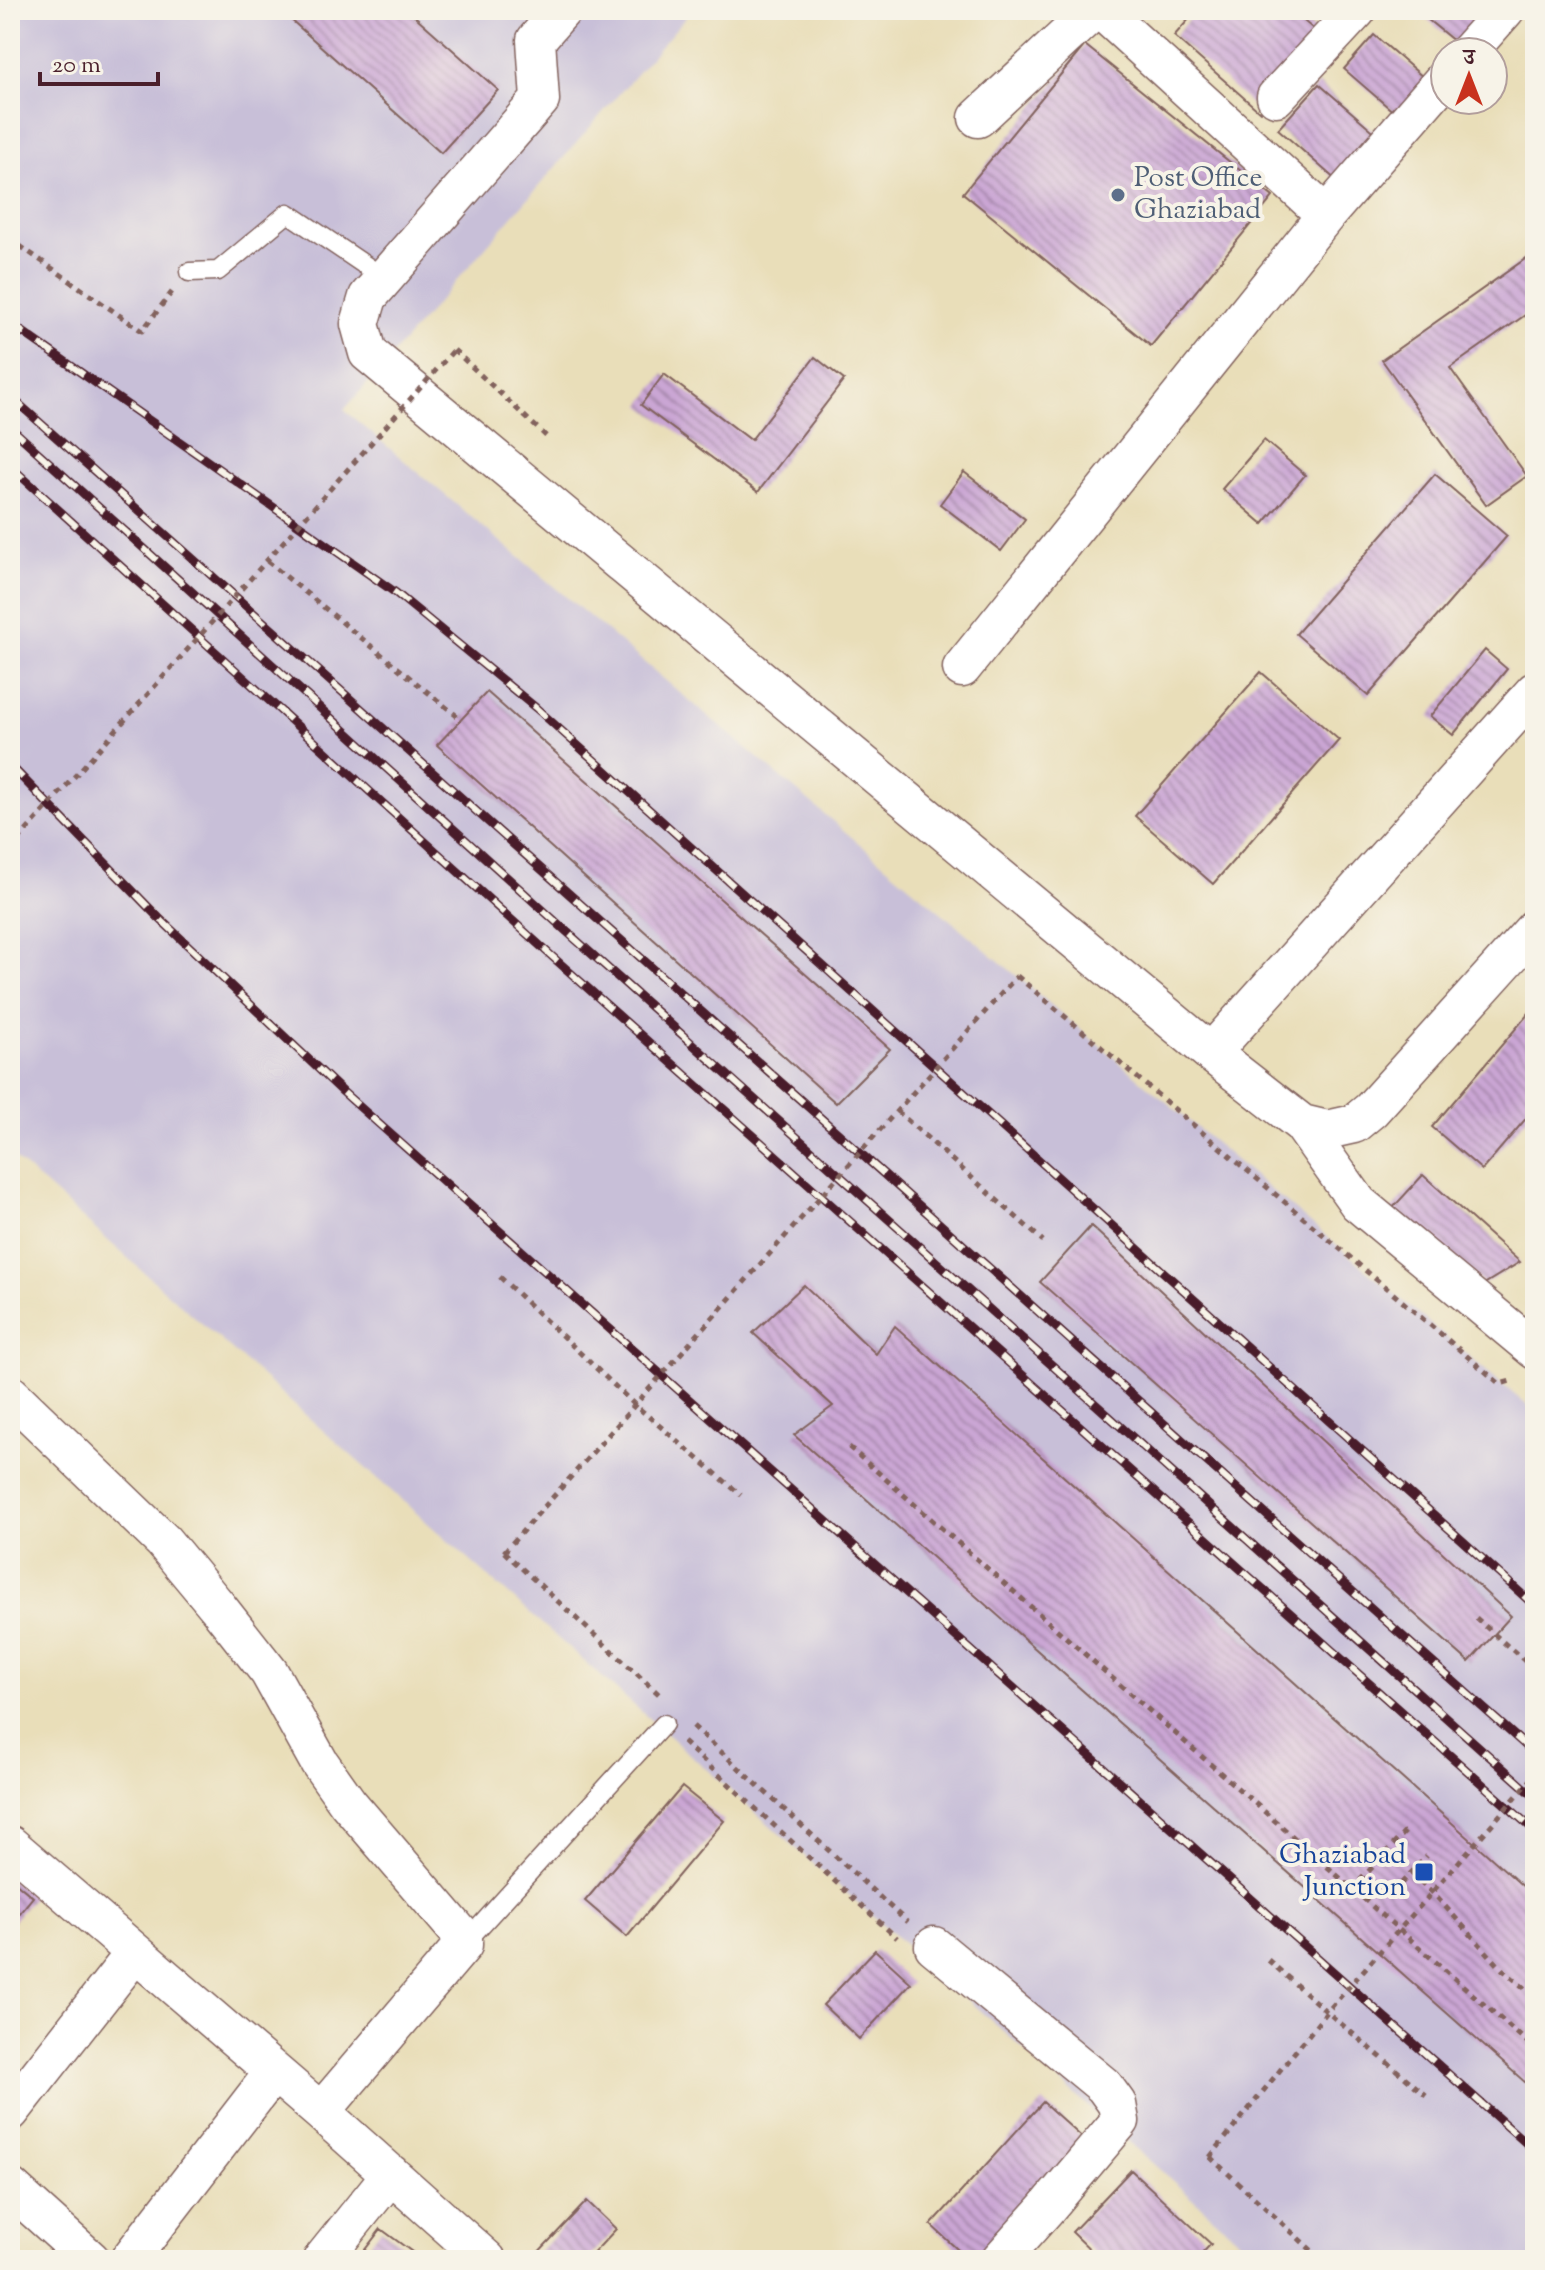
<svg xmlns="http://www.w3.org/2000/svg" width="1545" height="2270" font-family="'Sorts Mill Goudy','Noto Serif Devanagari',serif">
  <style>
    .railway { fill: #c8bfd8 }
    .building { fill: url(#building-back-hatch) }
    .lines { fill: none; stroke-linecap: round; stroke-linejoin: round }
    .service-casing { stroke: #82625d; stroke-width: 21 }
    .minor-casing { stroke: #82625d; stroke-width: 41 }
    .path { stroke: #82625d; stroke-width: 5; stroke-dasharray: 6 6; stroke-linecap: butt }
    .service { stroke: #fff; stroke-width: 18 }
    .minor { stroke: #fff; stroke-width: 38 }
    .rail-casing { stroke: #4a1f2b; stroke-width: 9 }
    .rail { stroke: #f7f3e8; stroke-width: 6; stroke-dasharray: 18; stroke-linecap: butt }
    .path-bridge { stroke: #82625d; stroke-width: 5; stroke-dasharray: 6 6; stroke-linecap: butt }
    .service-dot { fill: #5c6f8a; stroke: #f7f3e8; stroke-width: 3 }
    .transit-dot { fill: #1a4fb4; stroke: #f7f3e8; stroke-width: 3 }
    .labels { text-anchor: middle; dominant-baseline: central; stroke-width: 8; stroke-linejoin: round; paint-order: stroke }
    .service-label { font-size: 28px; fill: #4e5e75; stroke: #f7f3e8; text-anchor: start }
    .transit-label { font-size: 28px; fill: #164399; stroke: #f7f3e8; text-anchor: end }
  </style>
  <defs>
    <pattern id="building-back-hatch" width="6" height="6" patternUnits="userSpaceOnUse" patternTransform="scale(2)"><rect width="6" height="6" fill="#caa6d4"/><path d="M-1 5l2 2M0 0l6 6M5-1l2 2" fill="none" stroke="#a687ac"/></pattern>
  </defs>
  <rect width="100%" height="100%" fill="#f7f3e8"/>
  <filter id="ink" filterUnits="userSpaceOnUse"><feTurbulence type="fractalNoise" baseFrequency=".0125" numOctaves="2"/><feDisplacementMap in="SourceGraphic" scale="16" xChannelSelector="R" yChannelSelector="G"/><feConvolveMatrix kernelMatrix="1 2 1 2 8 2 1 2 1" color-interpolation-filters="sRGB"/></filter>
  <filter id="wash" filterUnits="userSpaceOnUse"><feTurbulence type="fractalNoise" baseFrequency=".006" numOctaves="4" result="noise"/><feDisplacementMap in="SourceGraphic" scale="32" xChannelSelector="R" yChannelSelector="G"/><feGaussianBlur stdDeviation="1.8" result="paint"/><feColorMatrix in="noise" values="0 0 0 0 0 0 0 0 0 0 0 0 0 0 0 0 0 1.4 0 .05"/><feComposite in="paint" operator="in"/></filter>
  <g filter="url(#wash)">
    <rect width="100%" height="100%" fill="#e9deb9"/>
    <path class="railway" d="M10,10H692L344,410L1535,1412V2260H1262L10,1154Z"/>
    <g id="blocks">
      <path class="building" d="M280,10H408L498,90L441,153Z
        M1197,10H1291L1325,39L1276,97L1260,112L1174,36Z
        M1416,10H1490L1460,46Z
        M1374,35L1445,96L1418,133L1344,69Z
        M1085,45L1273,197L1151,346L963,193Z
        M1319,84L1386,142L1345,188L1278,129Z
        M1535,252V308L1450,368L1527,476L1486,505L1382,360Z
        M815,357L844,380L758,492L641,405L664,374L751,440Z
        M1264,440L1305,475L1263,524L1222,489Z
        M964,472L1025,519L1001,551L940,504Z
        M1435,474L1507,536L1368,696L1296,634Z
        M1485,650L1507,669L1453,735L1430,716Z
        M1261,672L1339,740L1213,884L1135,816Z
        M487,692L890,1049L836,1103L437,745Z
        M1535,1006V1108L1482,1170L1432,1127Z
        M1423,1175L1520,1262L1484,1284L1388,1213Z
        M1091,1226L1511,1616L1469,1662L1040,1282Z
        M804,1285L876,1354L895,1326L1535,1897V2091L794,1435L833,1406L753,1333Z
        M682,1787L724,1821L627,1937L585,1901Z
        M10,1878L33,1897L10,1925Z
        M875,1950L911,1983L859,2039L823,2005Z
        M1043,2102L1085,2140L976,2260H969L931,2225Z
        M1131,2170L1211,2244L1196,2260H1101L1072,2232Z
        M587,2201L616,2229L587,2260H531Z
        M381,2229L423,2260H357Z"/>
    </g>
  </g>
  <g filter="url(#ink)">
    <use href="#blocks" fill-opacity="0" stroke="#82625d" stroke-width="2"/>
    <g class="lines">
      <g class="service-casing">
        <path id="service" d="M189,272L218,271L288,213L384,278
          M463,1945L664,1724"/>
      </g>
      <g class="minor-casing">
        <path id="minor" d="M562,10L536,40L540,100L368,297L360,324L368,353L1211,1053L1535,691
          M1101,10L1326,215
          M1468,52L1505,10
          M1276,97L1357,10
          M978,118L1094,10
          M962,668L1326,215L1445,78
          M1211,1053L1302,1124L1327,1130L1354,1124L1371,1110L1535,928
          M1302,1124L1358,1203L1535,1350
          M10,1394L163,1541L217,1606L269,1672L319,1762L348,1803L463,1937V1945L321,2112
          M10,1845L321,2112L487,2260
          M934,1946L1104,2086L1117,2104L1120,2121L1045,2210L1000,2260
          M10,2112L134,1954
          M10,2187L91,2260
          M129,2260L274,2072
          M322,2260L391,2174"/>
      </g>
      <path class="path" d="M10,239L142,331L172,292
        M454,350L548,438
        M267,561L457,716
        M1017,976L1500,1384L1511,1381
        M897,1111L1043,1241
        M500,1277L635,1405L741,1495
        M849,1447L1535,2049
        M504,1552L662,1697
        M1476,1618L1535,1670
        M693,1726L907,1922
        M683,1742L897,1938
        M1411,1873L1432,1892L1503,1970L1535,1997
        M1352,1889L1405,1832
        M1393,1892L1427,1856
        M1268,1960L1327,2012L1426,2095
        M1210,2157L1322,2260"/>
      <use href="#service" class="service"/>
      <use href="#minor" class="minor"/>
      <g class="rail-casing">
        <path id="rail" d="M10,323L396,593L536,708L1535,1606
          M10,396L1535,1754
          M10,427L565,930L1535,1797
          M10,466L546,951L1535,1831
          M10,765L159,918L343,1092L1535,2151"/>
      </g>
      <use href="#rail" class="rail"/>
      <path class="path-bridge" d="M10,849L454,350
        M504,1552L1017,976
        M1210,2157L1327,2012L1535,1775"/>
    </g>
  </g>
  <circle class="service-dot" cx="1118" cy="195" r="8"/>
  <rect class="transit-dot" x="1414" y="1862" width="20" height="20" rx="4"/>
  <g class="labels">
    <g class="service-label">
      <text x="1134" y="179">Post Office<tspan x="1134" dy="32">Ghaziabad</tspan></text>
    </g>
    <g class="transit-label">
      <text x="1406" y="1856">Ghaziabad<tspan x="1406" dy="32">Junction</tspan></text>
    </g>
  </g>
  <rect width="1545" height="2270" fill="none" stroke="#f7f3e8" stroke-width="40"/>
  <g transform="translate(1469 76)"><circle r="38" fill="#f7f3e8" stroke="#b29e9c" stroke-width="2"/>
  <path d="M0-6L14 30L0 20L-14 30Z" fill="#c8321e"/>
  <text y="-12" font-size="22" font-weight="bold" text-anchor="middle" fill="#4a1f2b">उ</text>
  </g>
  <path d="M40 72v12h118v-12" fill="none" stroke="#4a1f2b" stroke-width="4"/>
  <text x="52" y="72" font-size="24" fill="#4a1f2b" stroke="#f7f3e8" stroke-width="6" paint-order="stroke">20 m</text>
</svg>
